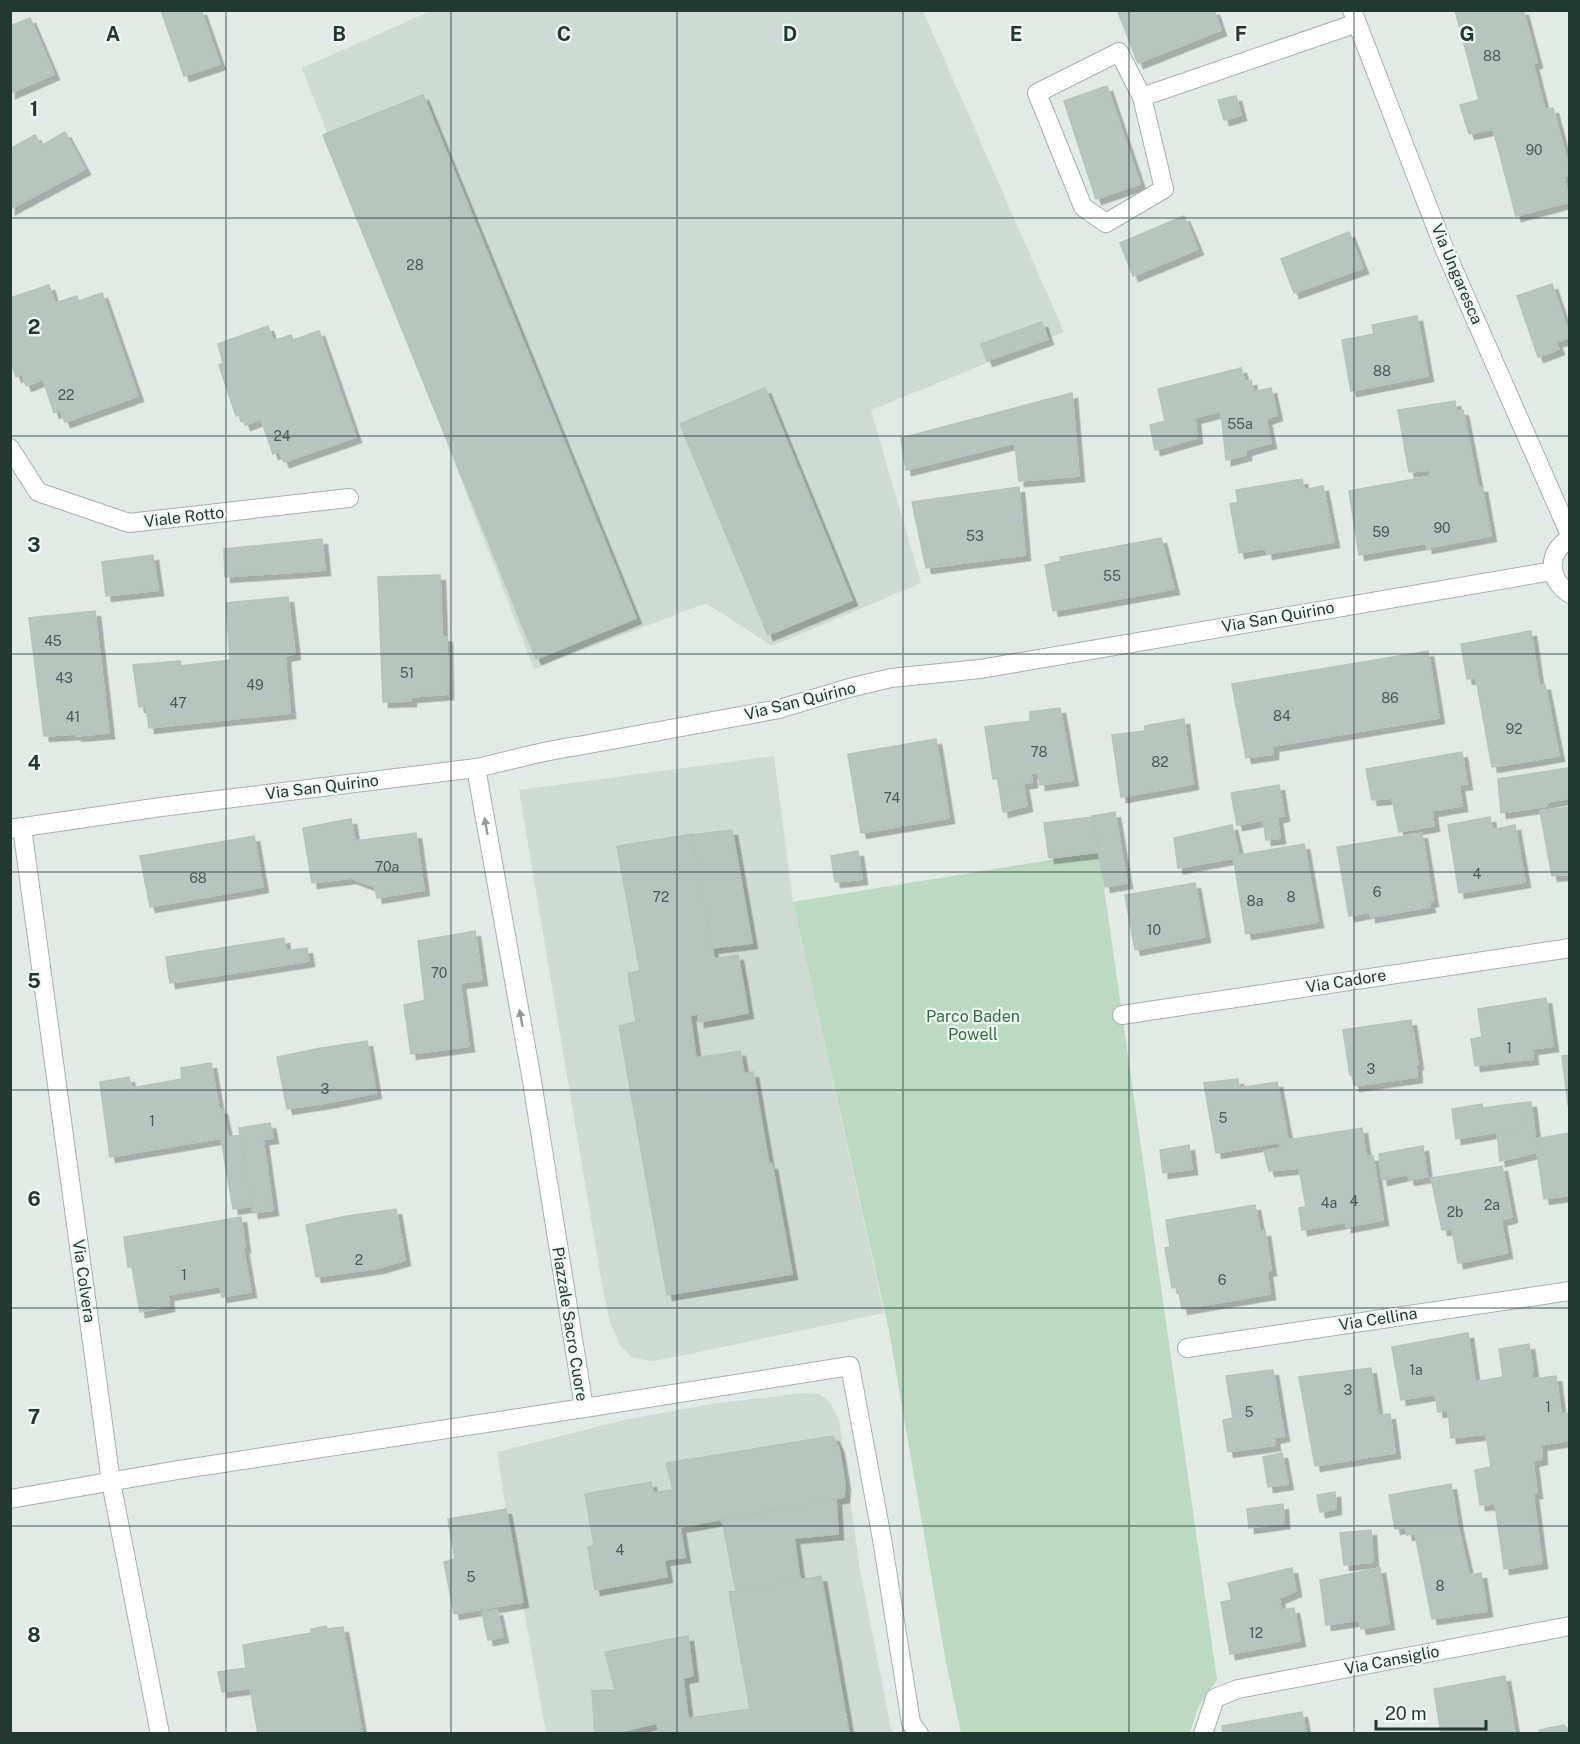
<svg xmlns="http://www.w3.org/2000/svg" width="1580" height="1744" font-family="'Public Sans',sans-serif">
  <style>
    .built { fill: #cfdad4 }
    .green { fill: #bbdac1 }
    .building { fill: #b6c5be; stroke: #b4c3bc; stroke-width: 1.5; filter: url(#shadow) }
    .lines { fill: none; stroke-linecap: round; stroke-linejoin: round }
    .lane-casing { stroke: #a4b1ac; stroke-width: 20 }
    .street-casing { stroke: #a4b1ac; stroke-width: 20 }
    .lane { stroke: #fff; stroke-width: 18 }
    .street { stroke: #fff; stroke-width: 18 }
    .oneway { fill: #909c98 }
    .grid { fill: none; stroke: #223932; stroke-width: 1.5; stroke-opacity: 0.55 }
    .labels { text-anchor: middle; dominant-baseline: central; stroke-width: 4.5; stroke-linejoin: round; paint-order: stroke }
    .number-label { font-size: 14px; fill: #475c55 }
    .street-label { font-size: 16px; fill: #223932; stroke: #f1f7f3 }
    .park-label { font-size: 16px; fill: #306d43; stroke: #f1f7f3 }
    .grid-label { font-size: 20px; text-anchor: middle; font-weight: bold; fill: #223932; stroke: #f1f7f3; stroke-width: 4.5; stroke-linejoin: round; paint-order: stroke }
  </style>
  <defs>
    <filter id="shadow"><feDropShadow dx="5.5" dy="5.5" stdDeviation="0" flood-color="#0004"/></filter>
  </defs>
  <rect width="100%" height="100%" fill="#e1eae5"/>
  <path class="built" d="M431,11H923L1064,332L871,410L921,583L772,646L706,603L534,669L302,68Z
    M774,756L793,902L884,1313L680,1356L653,1361L633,1358L620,1345L609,1319L603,1290L519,790Z
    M803,1393L819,1394L830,1402L839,1419L860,1570L891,1729L894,1733H546L506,1509L497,1452L624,1420L711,1404Z"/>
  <path class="green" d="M1099,852L1217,1680L1199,1705L1190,1733H961L946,1662L889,1331L793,902Z"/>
  <path class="building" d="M161,10H201L220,64L184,76Z
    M1122,10H1214L1221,30L1138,63L1118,12Z
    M1455,10H1523L1537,62L1533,64L1545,110L1553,108L1570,172V175L1564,177L1569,202L1516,216L1493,129L1469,134L1460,105L1479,100Z
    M30,18L54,74L10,93V26Z
    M1107,86L1140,184L1096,199L1064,101Z
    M423,95L636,618L536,659L323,135Z
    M1236,96L1241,115L1224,120L1218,100Z
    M65,132L85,169L10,209V149L35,135L41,146Z
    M1184,216L1198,249L1133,276L1120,243Z
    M1349,232L1363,268L1294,293L1281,259Z
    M1552,284L1570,337L1556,342L1559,349L1538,357L1517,296Z
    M49,285L55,303L77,296L79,301L102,293L138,396L65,422L60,410L54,413L43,379L26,386L22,374L16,377L10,359V298Z
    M1417,316L1428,376L1351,391L1342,340L1374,334L1372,325Z
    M1042,322L1048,339L987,361L981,344Z
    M268,326L273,341L291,335L293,340L319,331L356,437L284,462L279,451L273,454L261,419L245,425L241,415L236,416L219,365L223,363L218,344Z
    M1241,368L1245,382L1251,380L1253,392L1271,388L1277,415L1266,419L1271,443L1249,449L1246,450V455L1226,460L1221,411L1195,418L1197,438L1155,450L1150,425L1165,421L1158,389Z
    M765,388L852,600L768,635L680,424Z
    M1072,393L1079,476L1019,481L1015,443L906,470L901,438Z
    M1455,401L1456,411L1463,410L1478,487H1482L1491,536L1427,548L1426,543L1359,555L1349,491L1431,476L1429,470L1409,472L1398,410Z
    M1302,479L1304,490L1323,486L1334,542L1267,554L1266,548L1239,553L1230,504L1238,502L1236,490Z
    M1019,487L1025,555L926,568L912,502Z
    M1161,538L1174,589L1053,611L1045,565L1061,561L1060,557Z
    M322,539L325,570L225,577L224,549Z
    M153,555L158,590L106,596L102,562Z
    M440,575L442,636L447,637L448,694L411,697V701L383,702L378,577Z
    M288,597L295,654L285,656L290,713L149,728L146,706L139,707L133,665L180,661L181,666L230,660L226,603Z
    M95,611L109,733L76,736V734L44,736L29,618Z
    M1531,631L1539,685H1545L1559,756L1492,767L1476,678L1467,679L1461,644Z
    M1428,651L1439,718L1273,746V754L1246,758L1232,684Z
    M1060,708L1073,780L1040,785L1038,772L1031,773L1032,782L999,787L998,778L993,779L985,727L1030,721V712Z
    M1184,719L1193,784L1121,797L1112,735L1145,731V726Z
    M936,739L949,818L861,833L848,754Z
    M1462,752L1467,784L1459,785L1462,806L1432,811L1434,826L1399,832L1392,798L1372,800L1366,769Z
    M1567,768L1570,782V798L1547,802V806L1501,813L1498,779Z
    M1023,783L1027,806L1003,812L999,787Z
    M1279,785L1284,816L1237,825L1231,793Z
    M1570,807V874L1552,876L1540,811Z
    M1115,812L1127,883L1105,887L1092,816Z
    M1093,817L1099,852L1049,858L1044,823Z
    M1277,817L1280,838L1266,840L1263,820Z
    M1490,817L1492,830L1515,825L1525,882L1459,893L1448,825Z
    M351,819L355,841L416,833L424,890L377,898L375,887L351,878L312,883L303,828Z
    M1232,825L1239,855L1233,856L1234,858L1178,868L1174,838Z
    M732,830L752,943L712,948L692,835Z
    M1422,833L1433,901L1429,902L1430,907L1370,917V912L1349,916L1337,847Z
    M692,834L714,959L738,955L748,1013L699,1022L698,1014L690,1015L696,1058L740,1051L744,1074L753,1072L769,1165L772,1164L792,1274L667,1295L619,1026L636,1022L628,973L640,971L617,846Z
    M254,836L263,887L150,907L140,856Z
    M1304,844L1318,922L1246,934L1233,856Z
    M858,851L862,879L835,882L831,856Z
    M1195,883L1205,937L1135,950L1125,895Z
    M475,931L482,980L460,983L469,1046L411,1054L404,1005L425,1000L418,941Z
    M284,938L286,951L307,948L309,961L170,983L166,957Z
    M1546,998L1553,1046L1532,1049L1533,1059L1475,1066L1471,1039L1482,1037L1478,1009Z
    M1411,1020L1418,1064L1416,1065L1417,1077L1354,1086L1352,1075H1350L1343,1030Z
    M367,1041L376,1093L331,1102L287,1109L277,1057L321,1048Z
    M1570,1055V1105H1568L1562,1056Z
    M211,1063L219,1110L222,1109L228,1137L110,1157L100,1082L129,1077L132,1088L182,1079L181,1068Z
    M1238,1079L1239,1088L1277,1082L1288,1140L1362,1128L1366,1156H1373L1383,1220L1346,1227V1222L1302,1230L1299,1208L1306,1207L1299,1168L1269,1171L1264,1151L1281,1148L1280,1142L1216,1153L1204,1083Z
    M1531,1102L1537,1152L1500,1161L1497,1132L1522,1128L1519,1103Z
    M1519,1103L1522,1128L1456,1139L1452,1109L1482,1104L1483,1108Z
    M270,1123L273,1138L263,1139L273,1210L253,1213L239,1128Z
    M1570,1133V1195L1544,1199L1535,1139Z
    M240,1135L252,1206L233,1209L221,1138Z
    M1189,1145L1192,1169L1163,1173L1160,1150Z
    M1423,1146L1427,1177L1409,1180L1408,1174L1382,1180L1379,1154Z
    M1502,1166L1512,1217L1501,1220L1507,1253L1458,1263L1452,1229L1442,1230L1431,1178Z
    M1255,1205L1260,1232L1265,1231L1271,1270L1267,1271L1270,1294L1182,1309L1178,1287L1172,1288L1165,1248L1170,1247L1166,1220Z
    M396,1209L405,1260L378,1268L316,1277L306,1225L341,1217Z
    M241,1217L245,1247H243L251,1292L222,1297L220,1286L168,1295L169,1306L140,1312L132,1267H128L124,1237Z
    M1468,1333L1475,1382L1503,1377L1499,1349L1529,1344L1533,1372L1531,1373L1532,1379L1556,1376L1561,1414L1570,1413V1440L1541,1445L1542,1459L1533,1461L1537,1493H1533L1542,1563L1504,1569L1495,1504L1480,1505L1475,1470L1491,1467L1486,1434L1451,1438L1448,1410L1438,1412L1435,1394L1401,1400L1392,1347Z
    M1371,1368L1378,1415L1390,1414L1395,1453L1315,1466L1299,1377Z
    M1273,1370L1284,1436L1274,1438L1275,1445L1228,1452L1223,1420L1233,1418L1226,1376Z
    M833,1436L839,1448L845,1484L844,1497L680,1527L685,1557L664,1560L667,1577L595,1590L588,1547L594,1545L585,1494L651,1482L653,1493L673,1490L666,1463Z
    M1282,1453L1288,1484L1268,1487L1263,1457Z
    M1451,1484L1458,1527L1407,1535L1406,1527L1395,1529L1389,1495Z
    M1335,1492L1336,1509L1320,1512L1317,1495Z
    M836,1499L838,1534L794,1538L800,1580L736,1591L722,1520Z
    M1283,1504L1284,1523L1249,1528L1247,1509Z
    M506,1509L523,1602L454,1614L444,1562L455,1559L448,1519Z
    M1458,1527L1469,1575L1481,1573L1487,1611L1432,1619L1415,1534Z
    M1371,1530L1373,1562L1344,1565L1340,1533Z
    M1292,1568L1296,1591L1279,1598L1281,1610L1294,1608L1300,1641L1230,1654L1221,1602L1232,1600L1228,1583Z
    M1380,1568L1389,1624L1361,1629L1359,1620L1326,1625L1320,1580Z
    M821,1576L849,1734H659L657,1723L750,1709L729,1592Z
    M497,1610L503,1637L488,1640L482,1612Z
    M326,1626L327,1629L343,1627L362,1734H258L250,1688L222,1692L218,1672L246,1668L243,1645L311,1633V1629Z
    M688,1636L693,1676L683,1678L688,1718L657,1723L611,1734H595L592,1691L615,1690L605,1652Z
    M1505,1676L1515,1734H1441L1434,1689Z
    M1302,1712L1306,1734H1223L1222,1726Z
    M1564,1725L1570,1731V1734H1540L1539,1730Z"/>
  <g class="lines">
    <g class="lane-casing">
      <path id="lane" d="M1142,97L1164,189L1106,223L1083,207L1037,93L1119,52L1142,97L1357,23"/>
    </g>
    <g class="street-casing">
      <path id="street" d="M1352,10L1444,248L1570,535
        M10,448L38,492L129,523L349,498
        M1570,538C1547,553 1547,578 1570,594
        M22,827L111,1482L160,1734
        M10,829L161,807L476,768C510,761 544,750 578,746L779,709L849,688L891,678L980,669L1553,571
        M1122,1015L1570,948
        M1187,1348L1570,1291
        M584,1408L850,1366L882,1539L911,1723L919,1734
        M10,1499L178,1470L584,1408L531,1075L476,768
        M1203,1734L1215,1698L1238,1689L1570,1626"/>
    </g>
    <use href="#lane" class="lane"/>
    <use href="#street" class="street"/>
  </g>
  <defs><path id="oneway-solid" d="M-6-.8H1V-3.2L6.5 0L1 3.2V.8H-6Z" transform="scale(1.5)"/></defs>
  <g class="oneway">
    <use href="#oneway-solid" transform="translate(486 826) rotate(-100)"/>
    <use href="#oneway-solid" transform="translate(521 1018) rotate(-100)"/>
  </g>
  <path class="grid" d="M226,10V1734M451,10V1734M677,10V1734M903,10V1734M1129,10V1734M1354,10V1734M10,218H1570M10,436H1570M10,654H1570M10,872H1570M10,1090H1570M10,1308H1570M10,1526H1570"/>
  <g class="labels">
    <g class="number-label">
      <text x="1492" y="56">88</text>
      <text x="1534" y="150">90</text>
      <text x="415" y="265">28</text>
      <text x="1382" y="371">88</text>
      <text x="66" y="395">22</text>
      <text x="1240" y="424">55a</text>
      <text x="282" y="436">24</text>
      <text x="1442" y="528">90</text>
      <text x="1381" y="532">59</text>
      <text x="975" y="536">53</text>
      <text x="1112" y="576">55</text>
      <text x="53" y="641">45</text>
      <text x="407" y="673">51</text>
      <text x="64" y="678">43</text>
      <text x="255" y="685">49</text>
      <text x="1390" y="698">86</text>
      <text x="178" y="703">47</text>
      <text x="1282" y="716">84</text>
      <text x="73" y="717">41</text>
      <text x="1514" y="729">92</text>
      <text x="1039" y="752">78</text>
      <text x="1160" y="762">82</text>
      <text x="892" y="798">74</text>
      <text x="387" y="867">70a</text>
      <text x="1477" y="874">4</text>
      <text x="198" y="878">68</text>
      <text x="1377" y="892">6</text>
      <text x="661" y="897">72</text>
      <text x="1291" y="897">8</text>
      <text x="1255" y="901">8a</text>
      <text x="1154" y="930">10</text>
      <text x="439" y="973">70</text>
      <text x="1509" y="1048">1</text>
      <text x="1371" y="1069">3</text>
      <text x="325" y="1089">3</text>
      <text x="1223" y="1118">5</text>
      <text x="152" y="1121">1</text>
      <text x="1354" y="1201">4</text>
      <text x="1329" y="1203">4a</text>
      <text x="1492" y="1205">2a</text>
      <text x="1455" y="1212">2b</text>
      <text x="359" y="1260">2</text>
      <text x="184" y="1275">1</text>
      <text x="1222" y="1280">6</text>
      <text x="1416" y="1370">1a</text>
      <text x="1348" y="1390">3</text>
      <text x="1548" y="1407">1</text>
      <text x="1249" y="1412">5</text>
      <text x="620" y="1550">4</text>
      <text x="471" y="1577">5</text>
      <text x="1440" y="1586">8</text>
      <text x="1256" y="1633">12</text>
    </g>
    <g class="street-label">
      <text transform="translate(1457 274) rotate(67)">Via Ungaresca</text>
      <text transform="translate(184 517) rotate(-7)">Viale Rotto</text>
      <text transform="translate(1278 617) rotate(-10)">Via San Quirino</text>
      <text transform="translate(800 701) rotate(-14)">Via San Quirino</text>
      <text transform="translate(322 787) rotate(-7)">Via San Quirino</text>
      <text transform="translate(1346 981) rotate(-9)">Via Cadore</text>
      <text transform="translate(84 1281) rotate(82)">Via Colvera</text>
      <text transform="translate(1378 1319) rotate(-9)">Via Cellina</text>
      <text transform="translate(570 1324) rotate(81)">Piazzale Sacro Cuore</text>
      <text transform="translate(1392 1660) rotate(-11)">Via Cansiglio</text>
    </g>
    <g class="park-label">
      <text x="973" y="1016">Parco Baden<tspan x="973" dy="18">Powell</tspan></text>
    </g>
  </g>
  <g class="grid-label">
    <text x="113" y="41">A</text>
    <text x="339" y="41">B</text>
    <text x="564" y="41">C</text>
    <text x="790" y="41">D</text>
    <text x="1016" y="41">E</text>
    <text x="1241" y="41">F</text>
    <text x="1467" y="41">G</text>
    <text x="34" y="116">1</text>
    <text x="34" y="334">2</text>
    <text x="34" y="552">3</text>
    <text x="34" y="770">4</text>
    <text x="34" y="988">5</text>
    <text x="34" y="1206">6</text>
    <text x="34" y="1424">7</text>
    <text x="34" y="1642">8</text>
  </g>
  <rect width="1580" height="1744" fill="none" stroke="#223932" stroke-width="24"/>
  <path d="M1376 1720v9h110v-9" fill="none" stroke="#223932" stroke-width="3"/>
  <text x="1385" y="1720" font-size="18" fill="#223932" stroke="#f1f7f3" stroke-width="4.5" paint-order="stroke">20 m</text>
</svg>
